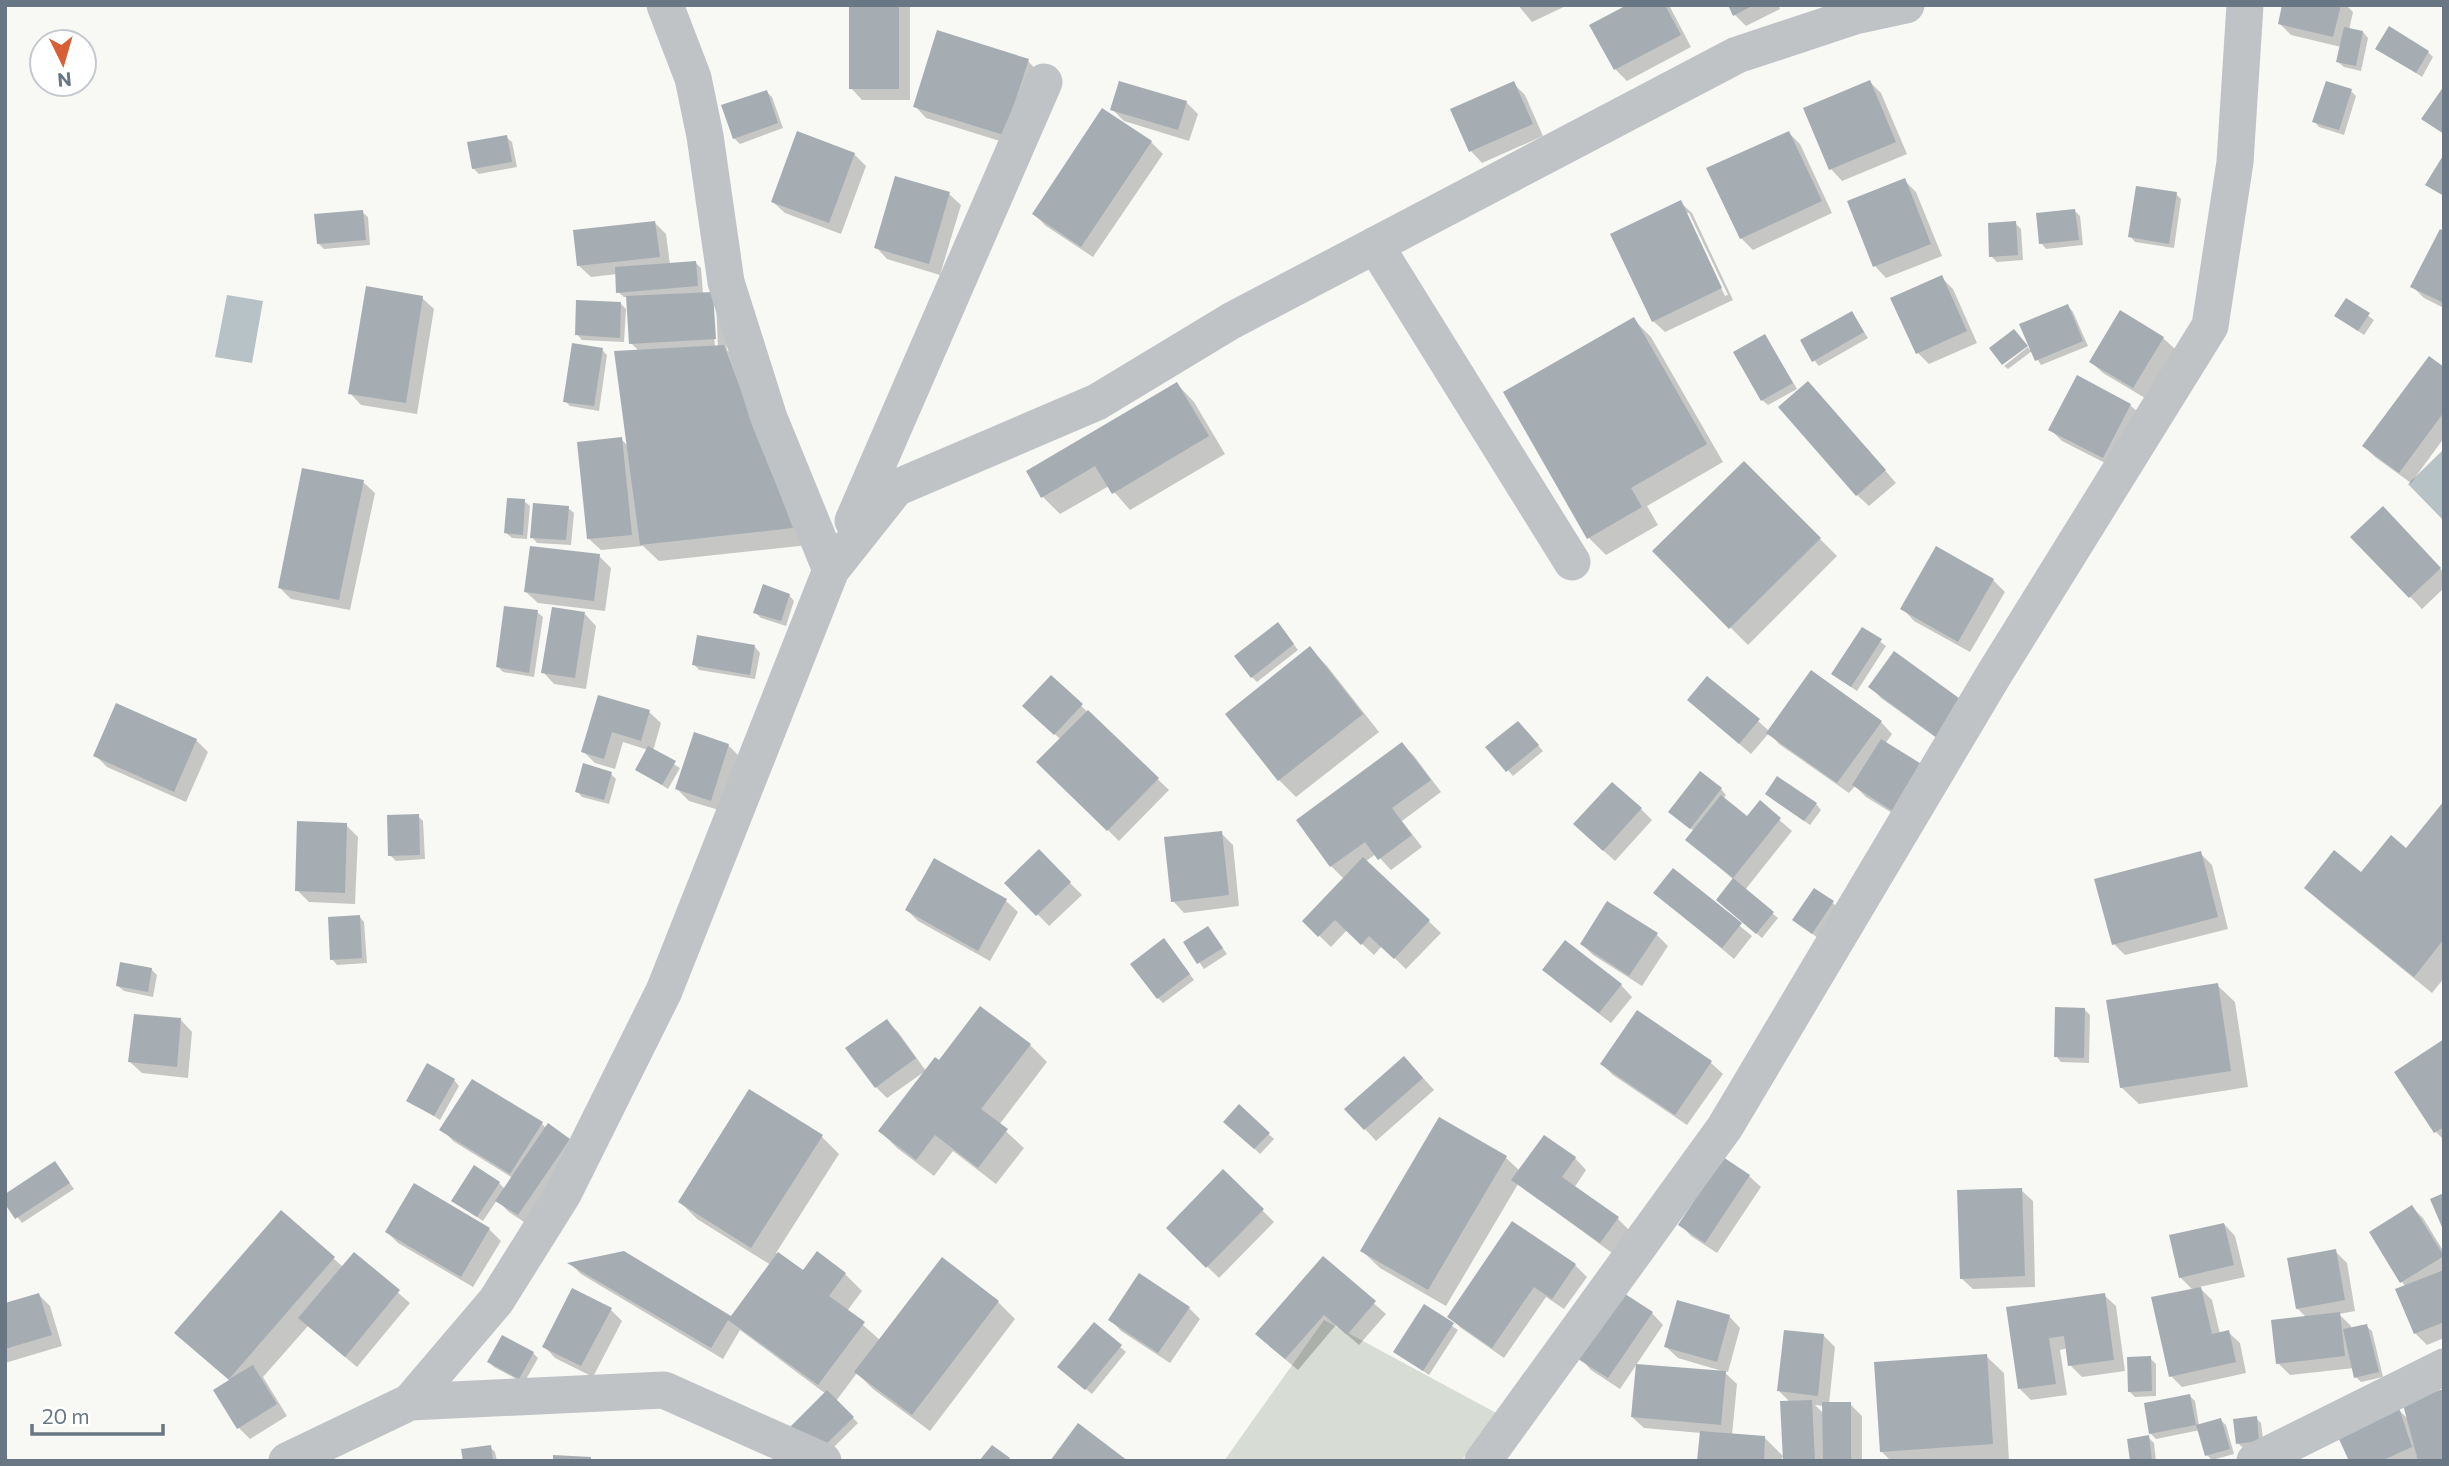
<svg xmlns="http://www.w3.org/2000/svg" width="2449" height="1466" font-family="Commissioner,sans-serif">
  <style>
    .green { fill: #d7dcd5 }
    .water { fill: #b7c2c6 }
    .shadow { fill: #0003; fill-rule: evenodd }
    .building { fill: #a5adb3 }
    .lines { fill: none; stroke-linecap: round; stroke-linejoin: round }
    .street { stroke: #bfc3c6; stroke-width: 37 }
  </style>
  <rect width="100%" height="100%" fill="#f8f8f5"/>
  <path class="green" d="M1324,1320L1500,1415L1461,1461H1224Z"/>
  <path class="water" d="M227,295L263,301L252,363L215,357Z
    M2444,449V521L2408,484Z"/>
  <path class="shadow" d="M851,5L910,6V100H862L851,88Z
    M1518,5H1568L1532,22Z
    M1631,5H1669L1691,47L1627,81L1615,69Z
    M1730,5H1778L1780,9L1746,26L1735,15Z
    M2284,5H2346L2353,12L2349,30L2363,32L2368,38L2361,71L2344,67L2338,62L2341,47L2291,35L2279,23Z
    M2378,48L2428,52L2433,57L2422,77Z
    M1028,61L1039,73L1016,146L926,118L915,106Z
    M1870,82L1881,93L1907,154L1842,181L1831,169Z
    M1513,83L1525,95L1543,136L1482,163L1471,151Z
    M2351,91L2356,96L2344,135L2319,127L2314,121Z
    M767,92L772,97L783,128L740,144L734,138Z
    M1186,102L1198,114L1189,141L1124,121L1112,109Z
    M1103,111L1151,142L1163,154L1093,257L1046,226L1034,214Z
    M1789,133L1800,144L1832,213L1753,250L1741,238Z
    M506,137L512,142L517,167L479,174L473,168Z
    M854,154L866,166L841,234L785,213L773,202Z
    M1904,180L1916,192L1942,256L1886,278L1875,266L1849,202Z
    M949,194L961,205L940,275L887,259L876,247Z
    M2176,194L2181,199L2174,248L2135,242L2130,236Z
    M1680,202L1692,213L1733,300L1665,332L1653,321ZM1685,213H1689L1728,295L1725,296Z
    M2075,211L2080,216L2083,245L2046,249L2041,243Z
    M362,212L368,217L370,245L324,249L318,243Z
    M655,223L666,234L670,265L696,263L701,268L703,294L724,305L727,350L741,364L809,545L659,561L643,546L601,550L589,539L621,439L628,446L639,351L631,343L628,297H624L618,292L617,274L591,277L579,266ZM712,303H716L718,348H715Z
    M2015,223L2021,229L2023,260L1997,262L1991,256Z
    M2444,233V308L2424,298L2412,286Z
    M1941,277L1953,289L1977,343L1929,364L1918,353Z
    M422,298L434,309L417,414L361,405L350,393Z
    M2346,300L2374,320L2364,335L2336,316Z
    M621,304L626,309L624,342L582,340L577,334Z
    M2068,306L2073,312L2088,346L2041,365L2032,351L2008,369L2004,366L2028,347L2030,350Z
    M1852,313L1868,338L1819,366L1814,360Z
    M1634,320L1651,337L1723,462L1647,506L1658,525L1606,555L1588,537Z
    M1765,336L1797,389L1768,405L1762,400Z
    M2163,338L2175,349L2145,398L2103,373L2091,362Z
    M602,350L607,355L599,411L570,406L565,401Z
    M2444,370V438L2411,483L2375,457L2364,446Z
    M1177,384L1194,402L1225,454L1130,510L1109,486L1060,514L1043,497L1028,472Z
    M1820,395L1896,483L1869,506L1857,495Z
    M2130,405L2142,416L2115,468L2062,441L2050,429Z
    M1744,463L1837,556L1748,645L1654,551Z
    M363,482L375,493L350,610L291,599L279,587Z
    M524,501L530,506L527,539L512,538L506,533Z
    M568,508L574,513L571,545L537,543L532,537Z
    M2394,520L2444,573V588L2422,609L2353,537Z
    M599,556L611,568L605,611L538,603L526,592Z
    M1993,580L2005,592L1970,652L1914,621L1903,609Z
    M789,595L794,601L786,626L761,618L755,612Z
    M537,612L543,617L534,677L503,672L498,667Z
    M585,614L596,626L586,689L554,684L543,672Z
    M1863,629L1886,646L1857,691L1839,679Z
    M1283,630L1298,650L1257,682L1252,677Z
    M755,647L760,653L755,679L699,670L694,664Z
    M1310,649L1327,666L1379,732L1296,797L1279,780Z
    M1895,653L1949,747L1881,698L1870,686Z
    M1051,677L1169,790L1119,841L1039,762L1061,740L1025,706Z
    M599,697L649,712L661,723L653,751L680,768L668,789L637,769L648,750L623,742L615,769L595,763L583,751Z
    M1701,711L1758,721L1769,731L1881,722L1892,734L1885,744L1907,822L1866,797L1855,786L1849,793L1779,744L1769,733L1751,754Z
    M1523,728L1543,751L1513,776L1488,747Z
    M196,740L208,752L186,802L107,767L95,755Z
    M1402,744L1414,756L1441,792L1402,821L1422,847L1391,870L1376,854L1366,861L1441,933L1406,969L1382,946L1374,955L1347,930L1331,947L1304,921L1344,879L1331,866Z
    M728,745L740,757L722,811L689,801L677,789Z
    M611,774L616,779L609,804L582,797L577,791Z
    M1721,789L1726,795L1723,799L1747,818L1760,803L1792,831L1745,890L1778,918L1762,938L1723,905L1734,880L1687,840L1694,831L1675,817Z
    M1772,799L1816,804L1821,810L1810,825Z
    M2444,804V978L2432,993L2324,905L2306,888L2361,874L2407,850Z
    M1641,809L1652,820L1615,861L1587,836Z
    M418,816L423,821L425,859L396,861L390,855Z
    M346,825L358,837L355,904L309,902L297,890Z
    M1221,833L1233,845L1239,906L1184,913L1173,901Z
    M1039,852L1082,895L1049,926L1007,883Z
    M2200,853L2212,865L2228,929L2125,955L2114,944Z
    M935,860L1006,901L1018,912L990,961L918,921L907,910Z
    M1673,871L1752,936L1734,959L1655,893Z
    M1833,903L1838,908L1818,938L1800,925Z
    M359,916L364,922L367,963L337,965L332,959Z
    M1208,928L1227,954L1204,969L1185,942Z
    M1656,934L1668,946L1642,986L1593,955L1582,944Z
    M1169,946L1194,980L1163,1003L1158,998Z
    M151,969L157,975L153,997L124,991L118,986Z
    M1545,970L1621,985L1632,997L1611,1023L1556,981Z
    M2217,985L2235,1002L2248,1087L2139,1104L2121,1087Z
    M2084,1009L2090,1015L2089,1063L2061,1062L2056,1056Z
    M1638,1012L1711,1063L1723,1074L1687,1125L1613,1075L1602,1064Z
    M181,1020L192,1032L188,1078L142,1073L130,1062Z
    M886,1021L898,1032L926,1071L940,1062L1030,1045L1047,1062L999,1125L1024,1148L996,1184L953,1151L934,1176L897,1148L880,1131L924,1072L887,1098L876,1087Z
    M2444,1041V1140L2436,1132Z
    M1416,1070L1434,1090L1376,1141L1365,1129Z
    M454,1080L459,1086L440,1120L408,1100Z
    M750,1092L822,1137L839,1154L776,1253L804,1273L845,1274L862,1291L847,1311L880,1340L998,1302L1015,1319L930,1431L873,1389L857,1373L836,1401L858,1423L823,1458L826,1394L740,1330L723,1359L581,1274L571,1264L731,1318L771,1265L697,1219L680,1202Z
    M1239,1107L1274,1139L1260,1154L1226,1122Z
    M1440,1120L1506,1158L1520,1171L1575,1158L1586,1170L1574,1188L1618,1219L1629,1230L1612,1253L1518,1184L1446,1306L1380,1268L1362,1251Z
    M542,1124L547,1129L549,1126L569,1140L530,1226L509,1212L497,1200L483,1221L453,1201L499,1183L505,1189L513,1178L453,1141L442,1129Z
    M55,1163L74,1189L22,1223L5,1201Z
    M1223,1171L1274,1222L1219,1278L1168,1228Z
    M1749,1176L1761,1187L1717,1253L1691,1236L1680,1224Z
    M2021,1190L2033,1201L2035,1287L1973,1289L1961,1278Z
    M2412,1207L2423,1218L2444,1252V1338L2427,1345L2415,1333L2406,1287L2402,1282Z
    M282,1212L343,1267L354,1255L410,1303L357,1367L308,1326L263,1377L287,1416L250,1439L238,1427L237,1384L192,1346Z
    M1513,1223L1575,1265L1587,1277L1564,1309L1546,1297L1504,1358L1461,1328L1449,1317Z
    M2224,1224L2235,1236L2245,1277L2199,1287L2212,1300L2220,1334L2228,1332L2240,1343L2246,1373L2182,1387L2171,1376L2193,1290L2180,1277Z
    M489,1229L501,1241L473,1287L398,1243L387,1232Z
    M2335,1251L2347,1263L2355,1311L2339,1314L2351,1326V1329L2366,1326L2372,1331L2383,1377L2361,1382L2356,1377L2354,1368L2290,1375L2278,1363L2307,1318L2297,1308Z
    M1323,1259L1386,1314L1359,1345L1336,1325L1298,1370L1269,1346Z
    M39,1295L50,1306L62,1346L5,1363V1305Z
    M2104,1295L2116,1306L2125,1371L2082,1377L2070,1365L2068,1348L2060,1350L2067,1395L2031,1400L2019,1388L2008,1308Z
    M1424,1307L1458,1330L1429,1375L1395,1352Z
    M1189,1308L1200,1319L1170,1363L1121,1331L1110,1319Z
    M611,1310L622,1321L593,1377L555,1358L544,1346Z
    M1652,1313L1663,1325L1620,1389L1591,1370L1580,1358Z
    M1729,1316L1740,1328L1728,1372L1723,1371L1737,1384L1732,1435L1765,1438L1784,1457H1782V1461H1699L1701,1433L1644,1428L1632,1417L1722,1373V1371L1678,1358L1666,1347Z
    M1094,1325L1126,1352L1092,1394L1065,1372Z
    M1824,1336L1835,1347L1829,1404H1850L1862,1416V1461H1784L1791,1403L1779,1391ZM1815,1405L1824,1406V1414Z
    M533,1353L538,1358L524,1383L494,1367L489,1362Z
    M1986,1356L2004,1373L2009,1461H1891L1881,1451Z
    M2150,1358L2156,1364V1396L2135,1397L2129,1391Z
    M2190,1396L2195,1401L2199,1426L2220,1420L2226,1425L2234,1454L2212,1460L2207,1455L2200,1430L2156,1439L2151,1434L2146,1404Z
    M2399,1410L2409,1420L2418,1461H2350Z
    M2256,1418L2261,1423L2264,1446L2243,1448L2238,1443Z
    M2148,1437L2154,1443L2156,1461H2132Z
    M490,1447L495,1452L497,1461H464Z"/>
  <path class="building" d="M849,5H899V89H849Z
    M1627,5H1665L1681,35L1614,70L1589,25Z
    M1728,5H1754L1733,16Z
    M2282,5H2341L2333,37L2278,24Z
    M2389,26L2429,51L2416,73L2375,49Z
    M2344,27L2363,31L2356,66L2336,62Z
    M937,30L1029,59L1004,135L913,107Z
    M1870,80L1896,142L1829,170L1803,108Z
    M1119,81L1187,101L1178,130L1110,110Z
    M1514,81L1533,124L1469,152L1450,109Z
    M2326,81L2352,89L2339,130L2312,122Z
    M2444,86V134L2421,119Z
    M767,90L778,123L733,139L721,105Z
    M1102,108L1152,141L1081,247L1032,214Z
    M797,131L855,153L829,223L771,202Z
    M1789,131L1822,201L1740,239L1706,168Z
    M507,135L512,162L472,169L467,142Z
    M2444,154V196L2425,185Z
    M895,176L950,192L929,264L874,248Z
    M1905,178L1931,244L1873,267L1847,201Z
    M2136,186L2177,192L2169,244L2128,237Z
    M1681,200L1722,288L1652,322L1610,234Z
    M2075,209L2079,240L2039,244L2036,213Z
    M363,210L366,240L317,244L314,214Z
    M655,221L660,257L577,266L573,230Z
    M2016,221L2018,255L1989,257L1988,223Z
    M2440,229L2444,231V303L2410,287Z
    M696,261L698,286L616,293L615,267Z
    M1942,275L1967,331L1916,354L1890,298Z
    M366,286L423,296L406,403L348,394Z
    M713,292L716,339L629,344L626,296Z
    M2346,298L2370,313L2358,331L2334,316Z
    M576,300L621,302L620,338L575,335Z
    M2068,304L2083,341L2035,361L2019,324Z
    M2120,310L2164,337L2133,388L2089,362Z
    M1852,311L1864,332L1812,362L1800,340Z
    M1634,317L1707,444L1631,488L1642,507L1587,539L1503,392Z
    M2014,329L2028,346L2002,365L1989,348Z
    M1765,334L1793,383L1761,401L1733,352Z
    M572,343L603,348L594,406L563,402Z
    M724,345L793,528L640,545L614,351Z
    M2429,356L2444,367V412L2399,473L2362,446Z
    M2077,375L2131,404L2103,458L2048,430Z
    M1808,381L1886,470L1856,496L1778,407Z
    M1177,382L1209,436L1112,494L1095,466L1041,498L1026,471Z
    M622,437L632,535L587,539L577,442Z
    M1744,461L1821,538L1729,629L1652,551Z
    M302,468L364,480L339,600L278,588Z
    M507,498L525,499L523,535L504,533Z
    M533,503L569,506L566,540L530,538Z
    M2383,506L2441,568L2409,598L2350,537Z
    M530,546L600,554L594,601L524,592Z
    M1936,546L1994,579L1958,642L1900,609Z
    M763,584L790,594L781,621L753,613Z
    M504,606L538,610L529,673L496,667Z
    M552,607L585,612L575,678L541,673Z
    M1278,622L1294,644L1251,678L1234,656Z
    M1862,627L1882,639L1851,687L1831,674Z
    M697,635L755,645L750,675L692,665Z
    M1310,646L1363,714L1278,781L1225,714Z
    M1894,651L1963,701L1936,737L1868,687Z
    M1811,670L1882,721L1837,783L1766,733Z
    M1051,675L1083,704L1054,735L1022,706Z
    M1707,676L1760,719L1739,744L1687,700Z
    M598,695L650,710L641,741L612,732L604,759L581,752Z
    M116,703L197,739L174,792L93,756Z
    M1088,710L1159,778L1107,831L1036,762Z
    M1518,721L1539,745L1506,772L1485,747Z
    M694,732L729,744L711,801L675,789Z
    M1881,739L1923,765L1894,812L1852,785Z
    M1402,742L1431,780L1392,808L1412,835L1378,860L1365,842L1330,867L1296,820Z
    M648,746L676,761L662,785L635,770Z
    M583,763L612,772L604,800L575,792Z
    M1700,771L1722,788L1690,829L1668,812Z
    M1777,776L1817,803L1804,821L1765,794Z
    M1612,782L1642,808L1603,851L1573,824Z
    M1721,795L1747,816L1760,800L1781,818L1733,878L1685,840Z
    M2444,801V939L2414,977L2304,888L2334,850L2361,872L2391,835L2406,848Z
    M419,814L420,855L388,856L387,815Z
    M297,821L347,823L345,893L295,891Z
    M1222,831L1229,895L1171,902L1164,837Z
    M1039,849L1071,882L1036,916L1004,883Z
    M2201,851L2218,917L2112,945L2094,879Z
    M1363,857L1430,920L1394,959L1369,936L1361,945L1335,920L1318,937L1302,921Z
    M934,858L1007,899L978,951L905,910Z
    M1673,868L1742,923L1722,948L1653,893Z
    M1733,878L1774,912L1756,934L1716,900Z
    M1814,888L1834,901L1812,934L1792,920Z
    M1607,901L1658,933L1629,976L1580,944Z
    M360,915L362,958L330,960L328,917Z
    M1208,926L1223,948L1197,964L1183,942Z
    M1164,938L1190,974L1157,999L1130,964Z
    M1565,940L1622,984L1599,1013L1542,970Z
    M120,962L152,968L148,992L116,986Z
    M2218,983L2231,1071L2120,1088L2106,1000Z
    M980,1006L1031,1044L981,1109L1008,1129L978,1168L935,1135L916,1160L878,1131L935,1057L939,1060Z
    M2055,1007L2085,1008L2084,1058L2054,1057Z
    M1637,1010L1712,1061L1675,1115L1600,1064Z
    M134,1014L181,1018L177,1067L128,1062Z
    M887,1019L916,1058L875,1088L845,1048Z
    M2444,1039V1127L2434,1133L2394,1072Z
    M1404,1056L1423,1078L1364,1130L1344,1109Z
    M427,1063L455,1079L434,1116L406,1101Z
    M472,1079L543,1122L510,1174L439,1130Z
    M749,1089L823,1135L751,1248L678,1202Z
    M1239,1104L1270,1133L1254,1149L1223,1122Z
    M1439,1117L1507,1156L1428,1290L1360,1251Z
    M548,1123L570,1139L518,1215L495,1201Z
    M1544,1135L1576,1157L1562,1177L1619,1217L1600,1243L1511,1180Z
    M1723,1157L1750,1175L1705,1243L1678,1225Z
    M55,1161L70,1183L15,1219L5,1204V1194Z
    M474,1165L500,1182L477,1217L451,1201Z
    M1223,1169L1264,1209L1206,1268L1166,1228Z
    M414,1183L490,1228L461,1277L385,1232Z
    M2022,1188L2025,1276L1960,1279L1957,1190Z
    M2444,1193V1232L2430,1199Z
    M2412,1205L2444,1256L2400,1283L2369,1232Z
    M281,1210L335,1257L229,1379L253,1365L277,1404L237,1429L213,1390L229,1380L174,1333Z
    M1512,1221L1576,1264L1552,1299L1534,1287L1492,1348L1447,1317Z
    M2224,1223L2234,1265L2179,1278L2169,1235Z
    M2336,1249L2345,1300L2296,1309L2287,1258Z
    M624,1251L731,1316L778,1252L803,1270L817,1251L846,1273L829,1296L865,1322L818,1385L728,1320L711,1348L567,1263Z
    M354,1252L400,1290L345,1357L298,1318Z
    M1323,1256L1376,1301L1347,1335L1324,1315L1285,1359L1255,1334Z
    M942,1257L999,1301L912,1415L854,1372Z
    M2444,1270V1322L2414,1334L2395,1289Z
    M1139,1273L1190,1307L1158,1353L1108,1320Z
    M2201,1287L2212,1334L2229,1330L2236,1362L2169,1377L2151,1297Z
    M572,1288L612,1308L581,1366L542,1347Z
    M1622,1292L1653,1312L1608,1378L1578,1359Z
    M39,1293L52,1335L5,1349V1303Z
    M2105,1293L2114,1360L2068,1366L2064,1336L2049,1338L2056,1384L2018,1389L2006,1307Z
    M1677,1300L1730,1315L1717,1362L1664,1347Z
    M1424,1304L1454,1323L1423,1371L1393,1352Z
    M2340,1312L2345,1356L2276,1364L2271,1320Z
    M1094,1322L1122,1345L1085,1390L1057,1367Z
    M2367,1324L2379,1372L2354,1378L2343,1329Z
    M1784,1330L1824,1334L1818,1396L1777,1391Z
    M502,1335L534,1352L519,1379L487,1362Z
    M1987,1354L1993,1444L1880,1452L1874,1362Z
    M2151,1356L2152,1391L2128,1392L2127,1357Z
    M1636,1364L1726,1371L1721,1425L1631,1417Z
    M2444,1389V1461H2418L2402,1401Z
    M827,1390L854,1417L816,1454L790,1427Z
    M2190,1394L2196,1425L2149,1434L2144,1403Z
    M1812,1400L1815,1461H1783L1780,1401Z
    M1822,1402H1851V1461H1823Z
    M2399,1408L2412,1447L2381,1461H2349L2338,1437Z
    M2257,1416L2259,1441L2236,1444L2233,1419Z
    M2221,1418L2230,1449L2205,1456L2196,1425Z
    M1078,1423L1128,1461H1050Z
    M1700,1431L1765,1436L1764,1461H1697Z
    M2149,1435L2152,1461H2130L2127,1439Z
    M491,1445L493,1461H463L461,1449Z
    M992,1445L1010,1458L1008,1461H979Z
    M553,1455L591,1457V1461H553Z"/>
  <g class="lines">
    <path class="street" d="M665,5L693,78L705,136L726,282L769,418L831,570
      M1375,245L1572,562
      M853,521L1044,82
      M410,1402L496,1301L563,1194L664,991L831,570L896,488L1097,402L1231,321L1737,55L1855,16L1906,5
      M287,1461L410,1402L664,1390L823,1461
      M1483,1461L1725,1127L1993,676L2210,326L2235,162L2245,5
      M2255,1461L2444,1367"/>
  </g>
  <rect width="2449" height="1466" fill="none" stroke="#697784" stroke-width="14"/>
  <g transform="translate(63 63) rotate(175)"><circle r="33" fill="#ffffff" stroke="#c3c9ce" stroke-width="2"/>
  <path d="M0-5L12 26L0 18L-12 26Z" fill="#d85f35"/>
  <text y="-10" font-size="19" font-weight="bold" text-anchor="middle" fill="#697784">N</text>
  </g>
  <path d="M32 1424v10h131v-10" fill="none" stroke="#697784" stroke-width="3.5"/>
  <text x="42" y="1424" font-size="21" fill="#697784" stroke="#ffffff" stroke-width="5" paint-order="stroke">20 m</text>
</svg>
